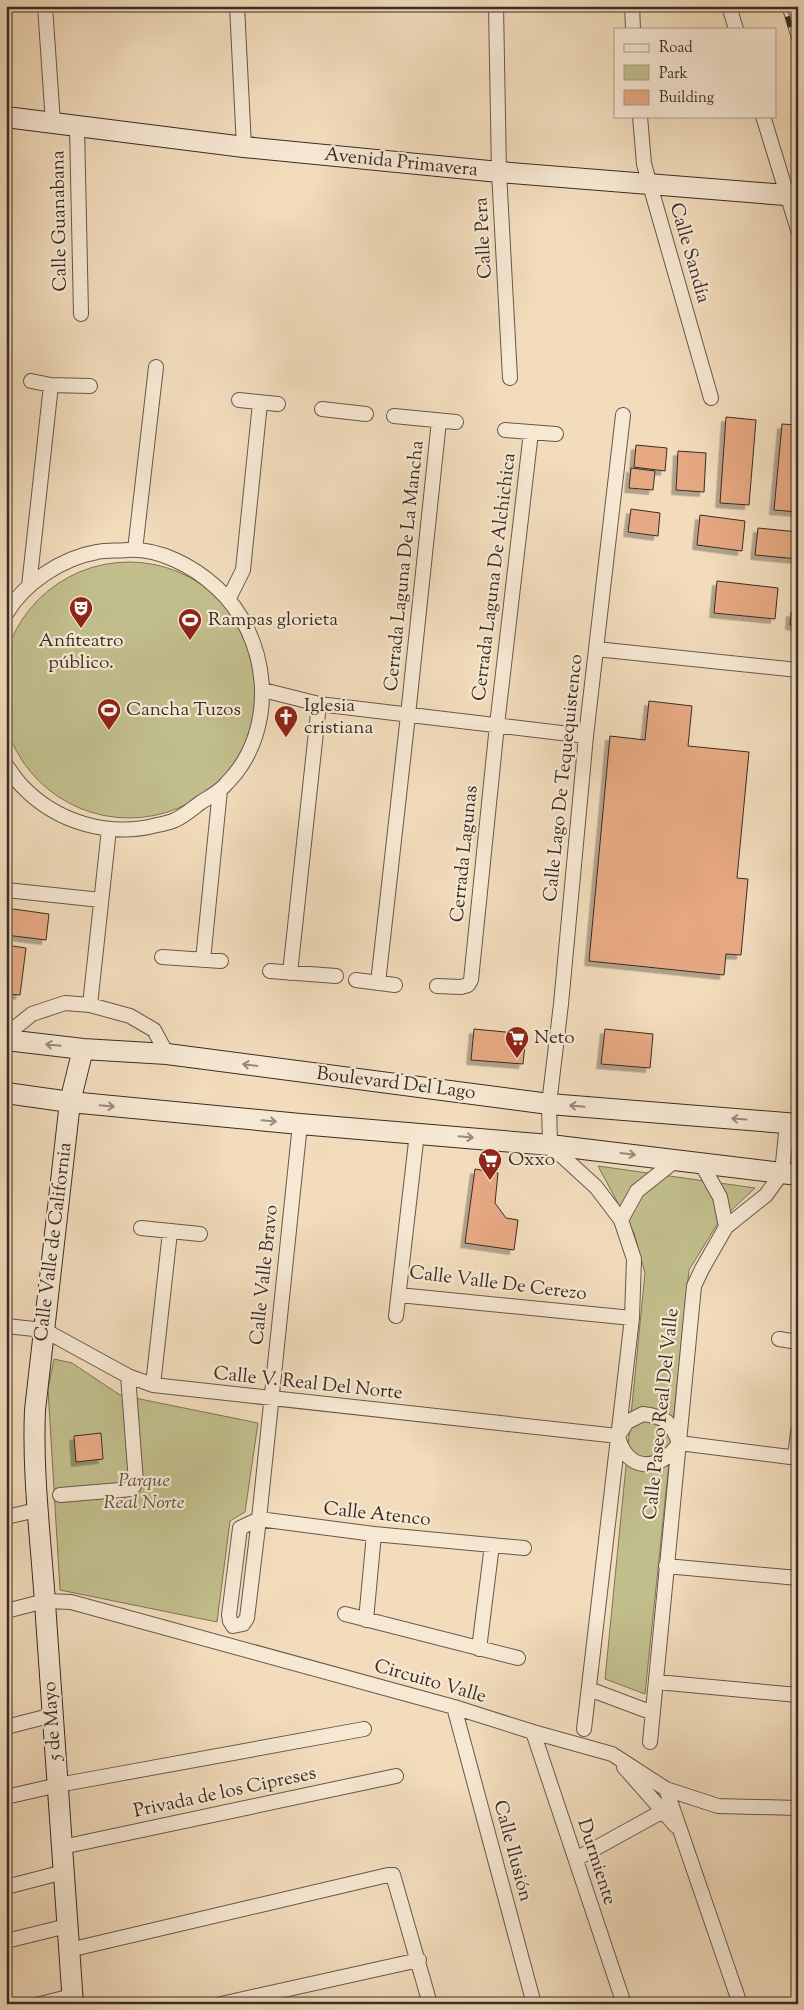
<svg xmlns="http://www.w3.org/2000/svg" width="804" height="2010" font-family="'Sorts Mill Goudy',serif">
  <style>
    .green { fill: #c1be8c; stroke: #7c7559 }
    .building { fill: #e7a983; stroke: #382c26; filter: url(#shadow) }
    .lines { fill: none; stroke-linecap: round; stroke-linejoin: round }
    .street-casing { stroke: #66584c; stroke-width: 16 }
    .secondary-casing { stroke: #382c26; stroke-width: 22 }
    .street { stroke: #f7e8d3; stroke-width: 14 }
    .secondary { stroke: #f7e8d3; stroke-width: 20 }
    .rail-casing { stroke: #382c26; stroke-width: 5.5 }
    .rail { stroke: #f7e8d3; stroke-width: 4; stroke-dasharray: 11; stroke-linecap: butt }
    .oneway { stroke: #988a7c }
    .labels { text-anchor: middle; dominant-baseline: central; stroke-width: 4.5; stroke-linejoin: round; paint-order: stroke }
    .street-label { font-size: 19px; fill: #382c26; stroke: #f7e8d3 }
    .poi-label { font-size: 19px; fill: #382c26; stroke: #f7e8d3; text-anchor: start }
    .park-label { font-size: 19px; font-style: italic; fill: #5a5040; stroke: #f7e8d3 }
  </style>
  <defs>
    <filter id="shadow"><feDropShadow dx="-4.5" dy="4.5" stdDeviation="0" flood-color="#0004"/></filter>
  </defs>
  <rect width="100%" height="100%" fill="#f2dcbc"/>
  <filter id="stains"><feTurbulence type="fractalNoise" baseFrequency=".004" numOctaves="4"/><feColorMatrix values="0 0 0 0 .2 0 0 0 0 .09 0 0 0 0 .02 0 0 0 .5 -.17"/></filter>
  <radialGradient id="worn" r=".72"><stop offset=".6" stop-color="#630" stop-opacity="0"/><stop offset="1" stop-color="#630" stop-opacity=".3"/></radialGradient>
  <path class="green" d="M1 690a128 128 0 1 1 256 0a128 128 0 1 1-256 0Z
    M598,1166L755,1188L718,1223L689,1270L645,1694L605,1679L645,1273L634,1233Z
    M54,1359L72,1363L120,1395L258,1423L245,1512L230,1521L217,1622L60,1590L48,1389Z"/>
  <path class="building" d="M726,417L756,420L749,505L720,503Z
    M782,424L798,425V512L774,510Z
    M636,445L667,448L665,471L634,467Z
    M678,451L706,453L704,492L676,490Z
    M631,468L655,471L653,490L629,488Z
    M631,509L660,513L658,536L628,532Z
    M700,515L745,521L742,551L697,545Z
    M758,528L798,532V559L755,555Z
    M717,581L778,588L775,619L714,613Z
    M791,612L798,613V626L790,625Z
    M649,701L692,706L688,746L749,752L737,878L748,879L741,955L726,954L724,975L589,961L610,736L645,740Z
    M6,908L49,914L46,940L6,935Z
    M6,945L26,948L20,995L6,994Z
    M474,1029L526,1034L523,1064L471,1060Z
    M605,1029L653,1034L650,1068L601,1064Z
    M475,1169L498,1173L495,1203L506,1218L518,1220L514,1250L465,1243Z
    M101,1433L103,1459L76,1462L74,1436Z"/>
  <g class="lines">
    <g class="street-casing">
      <path id="street" d="M45,6L53,123
        M237,6L244,147
        M496,6L499,172L510,378
        M632,6L633,29
        M729,6L736,29
        M640,116L644,164L711,398
        M763,116L798,230
        M77,127L81,314
        M31,381L51,385L90,386
        M239,400L278,404
        M322,409L366,414
        M394,416L456,422
        M505,430L556,434
        M135,550L156,367
        M29,586L51,385
        M229,598L243,570L260,403
        M6,614C24,583 62,558 97,552C107,550 118,551 127,550C159,548 193,566 216,587C270,635 280,729 227,783C220,792 209,797 200,803C192,809 184,816 175,820C169,823 162,824 157,825C109,838 56,822 22,786C16,780 11,772 6,765
        M596,649L798,670
        M263,690L319,704L586,736
        M6,890L101,900
        M162,957L221,961
        M203,960L220,790
        M270,971L336,976
        M290,973L319,704
        M356,980L395,985
        M378,983L408,715L439,421
        M437,986L461,987L468,985L471,980L497,725L531,432
        M90,1005L109,829
        M6,1035L32,1014L65,1003L90,1005L130,1016L154,1030L167,1054
        M701,1163L720,1197L726,1227
        M621,1220L637,1191L676,1160
        M141,1228L200,1234
        M399,1295L632,1318
        M396,1316L417,1133
        M6,1326L44,1330L128,1376L153,1385L618,1436
        M779,1339L798,1342
        M153,1385L170,1232
        M643,1414C666,1417 671,1421 679,1443C660,1473 626,1472 618,1436L627,1422Z
        M679,1443L798,1458
        M795,1457L798,1432
        M60,1495L132,1489L136,1482L128,1376
        M6,1517L37,1510
        M259,1519L240,1528L229,1615L230,1621L233,1626L243,1624L247,1618L259,1519L300,1124
        M259,1519L374,1534L524,1548
        M666,1566L798,1578
        M6,1611L45,1601L71,1602L454,1707L533,1732L612,1754L666,1789L718,1806L798,1808
        M345,1614L518,1658
        M366,1620L374,1534
        M479,1649L492,1545
        M657,1682L798,1695
        M589,1689L653,1713
        M454,1707L534,2004
        M6,1727L53,1715
        M584,1729L632,1318L634,1259L621,1220L596,1187L550,1145L549,1104L561,1004L586,736L623,415
        M533,1732L624,2004
        M650,1742L694,1286L702,1269L726,1227L766,1195L782,1173L787,1123
        M624,1767L676,1826
        M666,1789L740,2004
        M6,1797L58,1785L364,1729
        M62,1847L396,1776
        M576,1859L663,1811
        M6,1887L64,1872
        M6,1941L67,1926
        M69,1950L388,1875H393L430,2004
        M40,2004L72,1996
        M221,2004L419,1960"/>
    </g>
    <g class="secondary-casing">
      <path id="secondary" d="M6,117L244,147L499,172L798,196
        M6,1040L83,1049L167,1054L549,1104L798,1124
        M6,1093L70,1102L300,1124L550,1145L798,1175
        M73,2004C64,1875 55,1746 46,1618C42,1548 32,1479 35,1410L70,1102L83,1049"/>
    </g>
    <use href="#street" class="street"/>
    <use href="#secondary" class="secondary"/>
    <g class="rail-casing">
      <path id="rail" d="M784,6L798,52"/>
    </g>
    <use href="#rail" class="rail"/>
  </g>
  <defs><path id="oneway-shaft" d="M-6 0H5M1.5-3L5.5 0L1.5 3" fill="none" stroke-width="1.6" stroke-linecap="round" stroke-linejoin="round" transform="scale(1.25)"/></defs>
  <g class="oneway">
    <use href="#oneway-shaft" transform="translate(53 1045) rotate(-174)"/>
    <use href="#oneway-shaft" transform="translate(250 1065) rotate(-173)"/>
    <use href="#oneway-shaft" transform="translate(107 1106) rotate(5)"/>
    <use href="#oneway-shaft" transform="translate(577 1106) rotate(-175)"/>
    <use href="#oneway-shaft" transform="translate(739 1119) rotate(-176)"/>
    <use href="#oneway-shaft" transform="translate(269 1121) rotate(5)"/>
    <use href="#oneway-shaft" transform="translate(466 1137) rotate(5)"/>
    <use href="#oneway-shaft" transform="translate(628 1154) rotate(7)"/>
  </g>
  <defs>
    <g id="theatre-pin" transform="scale(1.25)"><path d="M0 17L-7.5 6A9.5 9.5 0 1 1 7.5 6Z" fill="#8f2418" stroke="#f7e8d3"/><path d="M-5-5.5Q0-4 5-5.5V0Q5 5 0 6Q-5 5-5 0ZM-3.3-2.5H-1v1.5H-3.3ZM1-2.5H3.3v1.5H1ZM-2.8 1Q0 5.5 2.8 1Z" fill="#fff"/></g>
    <g id="stadium-pin" transform="scale(1.25)"><path d="M0 17L-7.5 6A9.5 9.5 0 1 1 7.5 6Z" fill="#8f2418" stroke="#f7e8d3"/><path d="M0-5a6.5 5 0 1 0 0 10a6.5 5 0 1 0 0-10ZM-3.5-1.8h7v3.6h-7Z" fill="#fff"/></g>
    <g id="church-pin" transform="scale(1.25)"><path d="M0 17L-7.5 6A9.5 9.5 0 1 1 7.5 6Z" fill="#8f2418" stroke="#f7e8d3"/><path d="M-1.2-6h2.4v3.5h3.3v2.4h-3.3V6h-2.4V-.1h-3.3v-2.4h3.3Z" fill="#fff"/></g>
    <g id="supermarket-pin" transform="scale(1.25)"><path d="M0 17L-7.5 6A9.5 9.5 0 1 1 7.5 6Z" fill="#8f2418" stroke="#f7e8d3"/><path d="M-6-5.5h2.5l.6 2H6L4.5 2H-2.5L-4.4-4H-6ZM-1.5 3.2a1.3 1.3 0 1 0 .1 0ZM3 3.2a1.3 1.3 0 1 0 .1 0Z" fill="#fff"/></g>
  </defs>
  <g fill-rule="evenodd">
    <use href="#theatre-pin" x="81" y="608"/>
    <use href="#stadium-pin" x="190" y="620"/>
    <use href="#stadium-pin" x="109" y="710"/>
    <use href="#church-pin" x="286" y="717"/>
    <use href="#supermarket-pin" x="517" y="1038"/>
    <use href="#supermarket-pin" x="490" y="1160"/>
  </g>
  <g class="labels">
    <g class="street-label">
      <text transform="translate(401 163) rotate(6)">Avenida Primavera</text>
      <text transform="translate(60 221) rotate(-91)">Calle Guanabana</text>
      <text transform="translate(484 238) rotate(-93)">Calle Pera</text>
      <text transform="translate(689 253) rotate(74)">Calle Sandía</text>
      <text transform="translate(405 566) rotate(-84)">Cerrada Laguna De La Mancha</text>
      <text transform="translate(495 577) rotate(-83)">Cerrada Laguna De Alchichica</text>
      <text transform="translate(564 778) rotate(-84)">Calle Lago De Tequequistenco</text>
      <text transform="translate(465 854) rotate(-84)">Cerrada Lagunas</text>
      <text transform="translate(396 1084) rotate(7)">Boulevard Del Lago</text>
      <text transform="translate(54 1242) rotate(-83)">Calle Valle de California</text>
      <text transform="translate(265 1275) rotate(-84)">Calle Valle Bravo</text>
      <text transform="translate(498 1284) rotate(7)">Calle Valle De Cerezo</text>
      <text transform="translate(308 1384) rotate(6)">Calle V. Real Del Norte</text>
      <text transform="translate(662 1414) rotate(-84)">Calle Paseo Real Del Valle</text>
      <text transform="translate(377 1515) rotate(6)">Calle Atenco</text>
      <text transform="translate(430 1682) rotate(16)">Circuito Valle</text>
      <text transform="translate(53 1721) rotate(-94)">5 de Mayo</text>
      <text transform="translate(225 1793) rotate(-12)">Privada de los Cipreses</text>
      <text transform="translate(512 1851) rotate(75)">Calle Ilusión</text>
      <text transform="translate(596 1862) rotate(72)">Durmiente</text>
    </g>
    <g class="poi-label">
      <text x="208" y="620">Rampas glorieta</text>
      <text x="81" y="641" text-anchor="middle">Anfiteatro<tspan x="81" dy="22">público.</tspan></text>
      <text x="304" y="706">Iglesia<tspan x="304" dy="22">cristiana</tspan></text>
      <text x="126" y="710">Cancha Tuzos</text>
      <text x="534" y="1038">Neto</text>
      <text x="508" y="1160">Oxxo</text>
    </g>
    <g class="park-label">
      <text x="144" y="1481">Parque<tspan x="144" dy="22">Real Norte</tspan></text>
    </g>
  </g>
  <rect width="804" height="2010" fill="none" stroke="#f2dcbc" stroke-width="25"/>
  <rect x="8" y="8" width="789" height="1995" fill="none" stroke="#382c26" stroke-width="2.5"/>
  <rect x="12" y="12" width="779" height="1985" fill="none" stroke="#382c26"/>
  <rect x="614" y="28" width="162" height="90" fill="#f7e8d3" stroke="#ab9d8e"/>
  <rect x="624" y="44" width="25" height="8" fill="#f7e8d3" stroke="#ab9d8e"/>
  <text x="659" y="52" font-size="15" fill="#382c26">Road</text>
  <rect x="624" y="65" width="25" height="15" fill="#c1be8c" stroke="#ab9d8e"/>
  <text x="659" y="78" font-size="15" fill="#382c26">Park</text>
  <rect x="624" y="90" width="25" height="15" fill="#e7a983" stroke="#ab9d8e"/>
  <text x="659" y="102" font-size="15" fill="#382c26">Building</text>
  <rect width="100%" height="100%" filter="url(#stains)"/>
  <rect width="100%" height="100%" fill="url(#worn)"/>
</svg>
